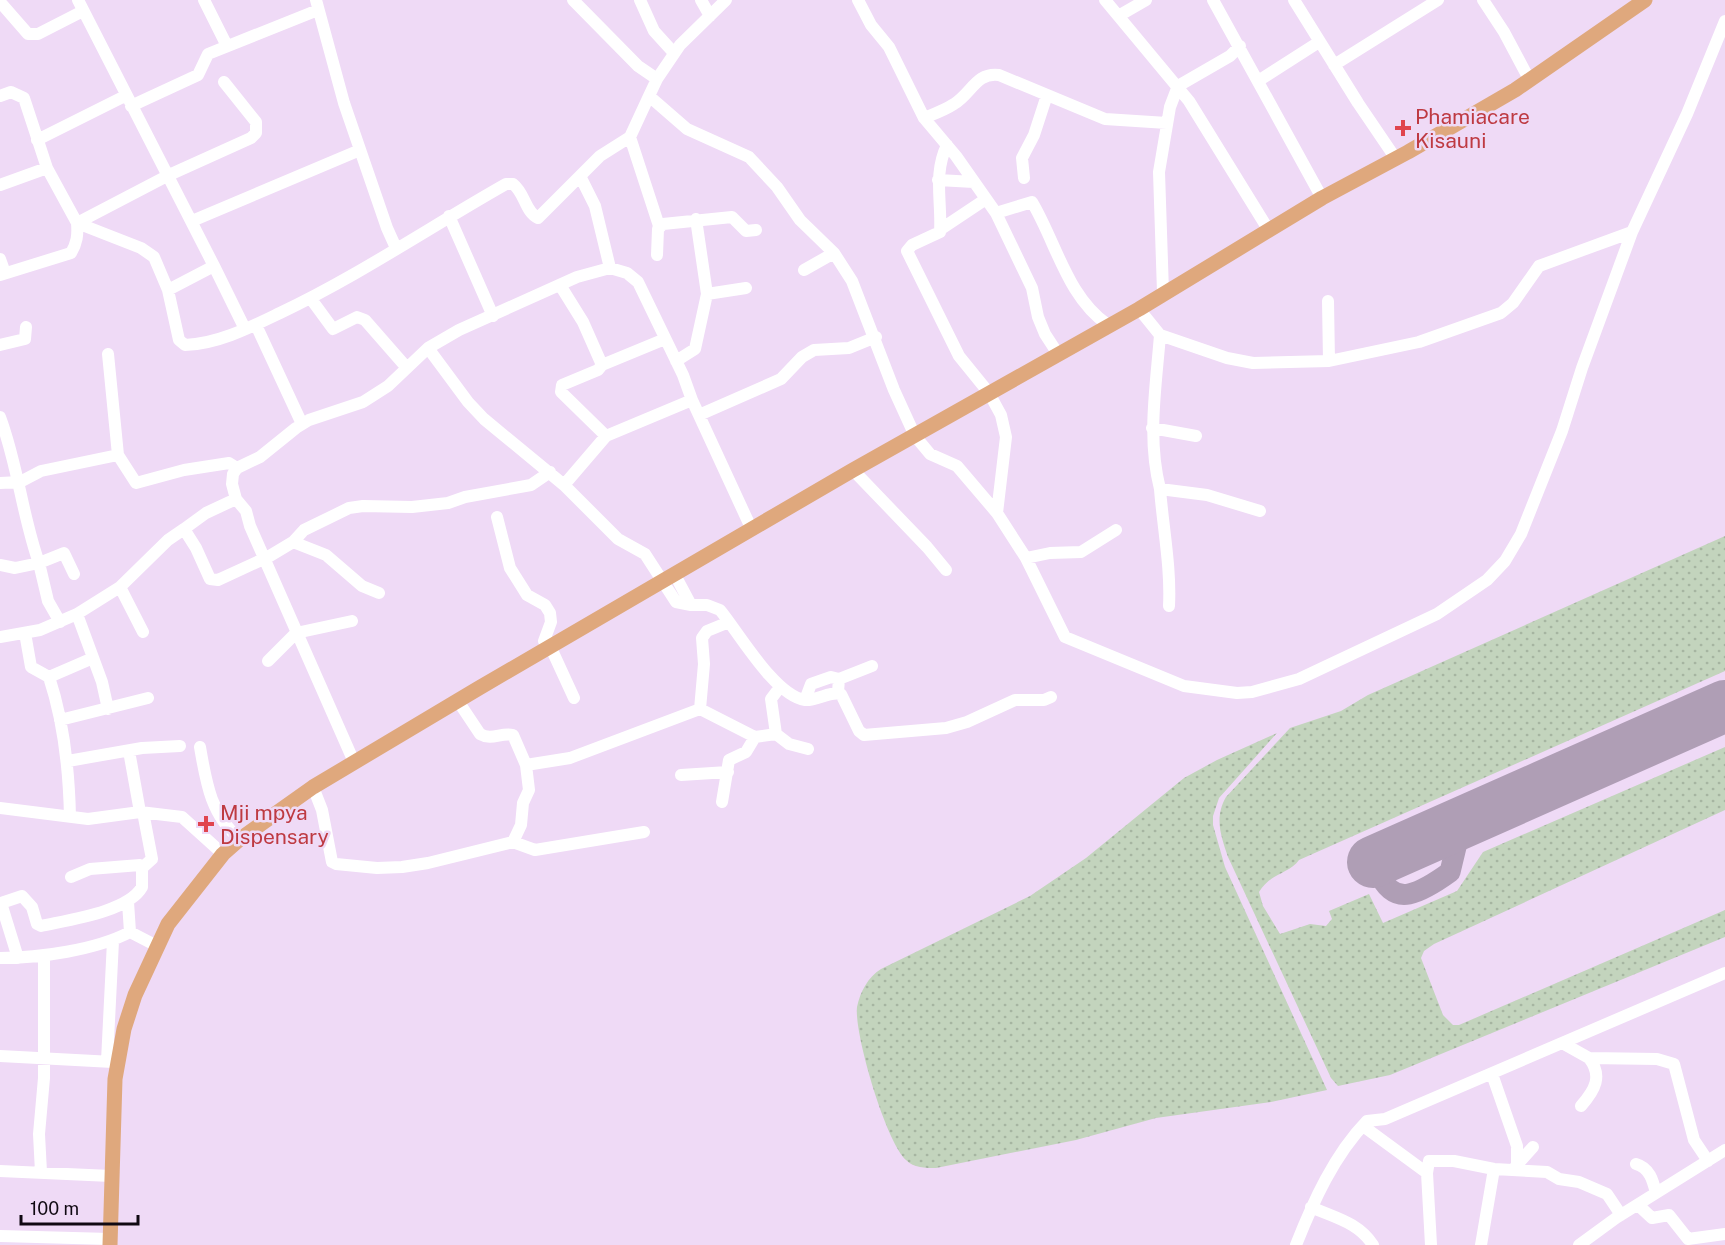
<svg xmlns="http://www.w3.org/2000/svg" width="1725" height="1245" font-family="'Public Sans',sans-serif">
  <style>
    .grass { fill: url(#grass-dots) }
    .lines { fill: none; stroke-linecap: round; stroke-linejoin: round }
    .taxiway { stroke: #af9eb5; stroke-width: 21 }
    .runway { stroke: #af9eb5; stroke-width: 52 }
    .minor { stroke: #fff; stroke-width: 12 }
    .major { stroke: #dfa87d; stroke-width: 15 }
    .health-dot { fill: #e0444e; stroke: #efdaf6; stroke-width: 2 }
    .labels { text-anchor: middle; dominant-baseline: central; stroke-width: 5; stroke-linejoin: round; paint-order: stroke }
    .health-label { font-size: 21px; fill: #be3a42; stroke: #efdaf6; text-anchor: start }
  </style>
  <defs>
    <pattern id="grass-dots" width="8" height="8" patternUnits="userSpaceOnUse" patternTransform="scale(1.5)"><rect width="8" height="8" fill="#c3d4bd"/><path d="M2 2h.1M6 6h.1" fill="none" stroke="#a6b5a1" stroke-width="1.8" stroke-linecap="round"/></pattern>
  </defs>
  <rect width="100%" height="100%" fill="#efdaf6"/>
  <path class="grass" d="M1725,536V671L1299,860C1289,874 1270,873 1259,892L1263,906L1280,934L1310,924L1326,926L1332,919L1329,911L1369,894L1383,923L1457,891L1483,852L1725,747V810L1434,944L1424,951L1421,958L1443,1015L1453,1025H1459L1725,910V937L1390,1075L1338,1086L1331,1078L1228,857C1221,836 1214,818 1226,797L1290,728L1341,711L1368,695Z
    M1277,733L1219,798L1213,816V825L1225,867L1327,1090L1271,1102L1156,1118L1076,1140L936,1168C925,1168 914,1168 906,1160C886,1142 854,1034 857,1007C860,992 868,977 881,969L1030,896L1086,858L1184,778L1217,760Z"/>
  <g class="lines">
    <path class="taxiway" d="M1422,840C1411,840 1402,834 1391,839C1365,849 1380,900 1409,894C1423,891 1439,880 1450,872L1462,822"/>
    <path class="runway" d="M1373,862L1725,706"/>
    <path class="minor" d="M78,0L214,266
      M204,0L227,46
      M316,0L344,103L387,228L396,248
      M573,0L638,66L657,79L649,96L687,129L749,157L777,187L800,220L834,253L852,281L894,390L915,436L930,454L957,466L997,513L1026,558L1065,637L1184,686L1237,693L1252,692L1299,679L1437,614L1487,580L1505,561L1521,534L1562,431L1582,368L1632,232L1687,114L1725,21
      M640,0L654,31L674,53
      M701,0L710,16
      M858,0L871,25L889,47L924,118L956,156L996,213L1032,288L1038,317L1045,334L1058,354
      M1105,0L1189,101L1268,229
      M1213,0L1322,198
      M1294,0L1358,103L1396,159
      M1483,0L1504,32L1529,79
      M0,2L28,34H38L83,11
      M1120,15L1146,0
      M1334,65L1438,0
      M657,79L680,45L726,0
      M1258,81L1319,42
      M0,96L11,92L24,98L47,168
      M131,106L198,75L208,54L318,10
      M924,118C934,114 945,110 954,104C972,93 976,72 999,75L1105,119L1167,123
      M630,137L659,226
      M37,140L125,96
      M947,145C933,174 942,202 940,232L912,245L907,251L959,356L989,393L1001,415L1006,437L997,513
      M580,176L595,206L610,268
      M1024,178L1022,158L1034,135L1047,95
      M938,180L974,182
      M0,185L47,168L77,223C78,235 77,243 71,253L0,275
      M996,213L1032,202C1056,242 1067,297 1108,325
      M449,216L493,316
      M192,221L360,150
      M77,223L169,175L251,138L256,133V122L224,82
      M77,223L141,248L154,257L168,290L214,266L245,329
      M941,229L986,199
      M657,255L658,229L663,224L732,217L746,231L756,230
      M0,259L5,273
      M804,270L834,253
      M560,285L583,322L602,365L598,370L562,385L561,392L606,436L564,485
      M168,290L179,340L185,345C218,344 251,327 280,313C358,276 430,227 506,184H513C525,193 525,212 538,218L600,156L630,137L649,96
      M1163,292L1159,172L1170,107L1178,86L1230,56L1240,46
      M707,294L746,288
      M311,299L333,329L357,317L365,320L407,368
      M1328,301L1329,361
      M1139,309L1160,335L1227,358L1253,363L1329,361L1419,342L1501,313L1513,303L1539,266L1632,232
      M256,325L302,424
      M0,345L25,339L26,327
      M428,348L468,402L484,419L564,485L618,539L645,554L676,602L691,605
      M676,361L695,349L707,294L696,219
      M602,365L665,339
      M699,415L781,379L802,357L814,350L849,348L876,337
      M0,417C18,465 22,515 39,563L64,553L74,574
      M1152,428L1196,436
      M606,436L692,400
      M118,455L136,483L184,470L229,463L237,468
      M853,470L927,547L946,570
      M0,483L20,482L41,471L118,455L108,354
      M1160,489C1147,438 1156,387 1160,335
      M497,517L510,568L527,595L545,605L550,613L551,622L544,641
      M184,529L206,513L236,499
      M293,542L326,555L362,586L379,593
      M1026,558L1050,553L1081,552L1116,530
      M0,565L15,568L39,563L48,601L60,622
      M675,575L691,605H707L720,610C739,633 775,696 805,700C817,701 829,691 841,694L859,731L864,735L946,728L967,722L1015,700H1044L1051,697
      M120,587L143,632
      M1169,606C1171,567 1163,528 1160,489L1207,495L1260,511
      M77,614L102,682L108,709
      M25,633L31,667L49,677C64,722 69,769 70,817
      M0,637L40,630L77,614L120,587L168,540L184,529L196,548L210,579L218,580L268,557L293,542L304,530L349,508L363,506L412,507L448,503L465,497L531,485L550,472
      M551,648L574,698
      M268,661L296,633L352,621
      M49,677L93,658
      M838,692L839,679L872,666
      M805,700L811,684L831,677L839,679
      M458,701L480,734C492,741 501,732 513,735L526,765L570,758L700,709L704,664L702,638L707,631L729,622
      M700,709L755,737L776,734L789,744L808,749
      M60,720L148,698
      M776,734L771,699L780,687
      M200,747C206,782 211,816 240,839
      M129,751L140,812
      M68,761L142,748L180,746
      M354,762L250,526L246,511L236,499L232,484L233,474L237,468L260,457L296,428L309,420L363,402L388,386L428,348L459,330L577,277L610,268L627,273L638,282L683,375L692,400L752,530
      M681,775L728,772
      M313,787L322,810L332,862L336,864L377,868L402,867L428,863L513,842L535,850L644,832
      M722,802L729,760L746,752L755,737
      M0,808L88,819L140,812L182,817L223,854
      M513,842L521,825L523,803L529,790L526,765
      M142,868L152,859L143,812
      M128,902L130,932
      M0,958C39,958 96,950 130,932L157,946
      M18,958L1,903L22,896L32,907L37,924L41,926C68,920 128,912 142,887V868L140,865L90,869L71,877
      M1564,1044L1589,1058L1657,1059L1674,1064L1694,1140L1708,1161
      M0,1056L113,1062
      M107,1061L113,941
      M1492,1074L1517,1146V1165
      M1581,1106C1595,1090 1603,1076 1589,1058
      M1363,1126L1427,1173
      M1636,1164C1650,1168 1653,1181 1656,1193
      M1516,1166L1533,1147
      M0,1171L111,1176
      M41,1172L39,1134L44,1078V955
      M1638,1205L1652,1218L1669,1215L1688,1239L1725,1234
      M1311,1207C1335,1218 1358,1222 1373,1245
      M0,1236L110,1239
      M1296,1245C1313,1202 1334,1155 1367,1121L1385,1119L1725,973
      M1431,1245L1427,1173L1429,1161H1454L1494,1169L1547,1172L1559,1179L1579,1182L1607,1194L1621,1215
      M1481,1245L1494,1169
      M1579,1245L1616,1218L1725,1150"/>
    <path class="major" d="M110,1245L115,1079L124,1029L135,995L168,924L223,854L240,839L313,787L479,688L853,470L1139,309L1322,198L1408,152L1515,90L1645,0"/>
  </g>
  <g class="health-dot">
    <path d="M1400 119h6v6h6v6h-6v6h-6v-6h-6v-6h6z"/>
    <path d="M203 815h6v6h6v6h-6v6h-6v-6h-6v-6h6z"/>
  </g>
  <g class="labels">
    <g class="health-label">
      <text x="1415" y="116">Phamiacare<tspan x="1415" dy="24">Kisauni</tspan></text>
      <text x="220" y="812">Mji mpya<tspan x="220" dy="24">Dispensary</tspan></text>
    </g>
  </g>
  <path d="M21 1215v9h117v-9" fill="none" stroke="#100912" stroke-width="3"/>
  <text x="30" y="1215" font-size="18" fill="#100912" stroke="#efdaf6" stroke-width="4.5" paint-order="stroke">100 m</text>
</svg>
